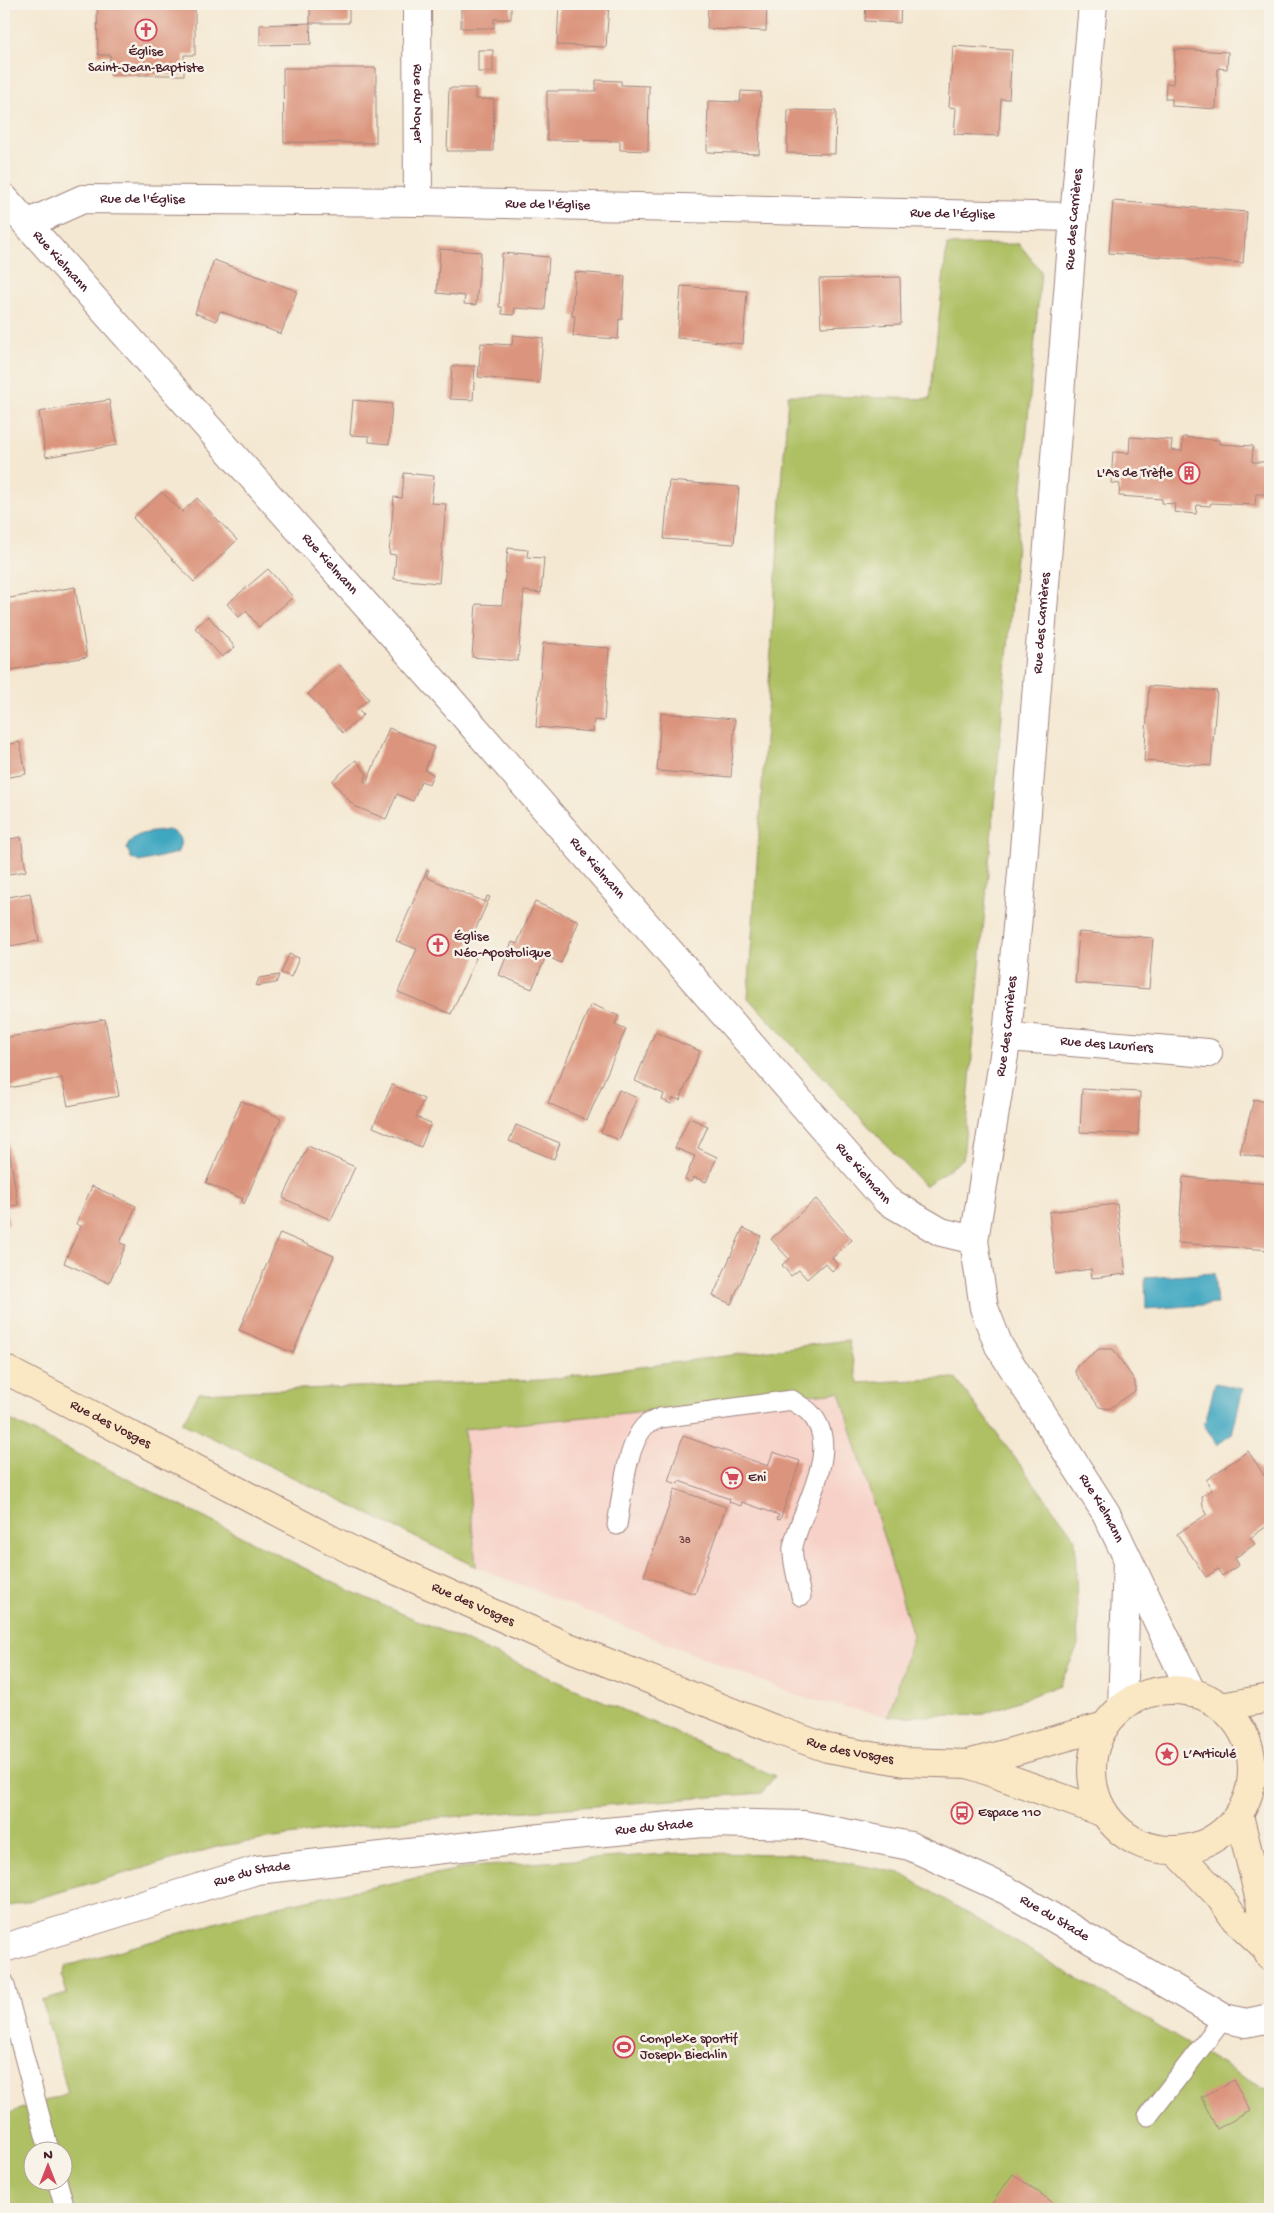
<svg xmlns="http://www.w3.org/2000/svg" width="1274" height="2213" font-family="'Gochi Hand',sans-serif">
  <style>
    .built { fill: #f7d1c7 }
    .green { fill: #aec064; stroke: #7c7048; fill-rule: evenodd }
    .water { fill: #41a7c1; stroke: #466376 }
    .building { fill: #db947d }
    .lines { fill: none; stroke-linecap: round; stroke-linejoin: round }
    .lane-casing { stroke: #9f847e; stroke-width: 21 }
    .street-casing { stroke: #9f847e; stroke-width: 30 }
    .secondary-casing { stroke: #9f847e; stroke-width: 30 }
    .lane { stroke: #fff; stroke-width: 19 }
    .street { stroke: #fff; stroke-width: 28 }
    .secondary { stroke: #fae7c3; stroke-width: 28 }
    .labels { text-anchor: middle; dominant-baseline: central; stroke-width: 5; stroke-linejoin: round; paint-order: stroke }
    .number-label { font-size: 11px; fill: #6e3c40 }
    .poi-label { font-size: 14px; fill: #4a1f2b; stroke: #f7f3e8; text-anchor: start }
    .street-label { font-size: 14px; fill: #4a1f2b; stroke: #f7f3e8 }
  </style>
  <rect width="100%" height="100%" fill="#f7f3e8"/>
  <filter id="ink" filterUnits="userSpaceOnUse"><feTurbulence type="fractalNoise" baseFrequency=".02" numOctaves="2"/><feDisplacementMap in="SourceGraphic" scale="10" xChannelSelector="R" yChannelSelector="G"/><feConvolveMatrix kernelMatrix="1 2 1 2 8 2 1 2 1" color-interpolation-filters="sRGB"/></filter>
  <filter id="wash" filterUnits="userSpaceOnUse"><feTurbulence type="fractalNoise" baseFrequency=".0096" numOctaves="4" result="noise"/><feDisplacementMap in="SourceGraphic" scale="20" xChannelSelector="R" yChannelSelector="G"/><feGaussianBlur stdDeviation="1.12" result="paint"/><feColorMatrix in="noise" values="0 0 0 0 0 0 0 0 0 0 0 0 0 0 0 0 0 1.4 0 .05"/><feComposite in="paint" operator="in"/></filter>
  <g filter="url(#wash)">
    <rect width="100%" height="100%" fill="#f4e8d2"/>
    <path class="built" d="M840,1392L913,1636L888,1717L801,1697L476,1567L464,1429Z"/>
    <path class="green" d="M1019,244L1041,271L963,1159L925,1186L748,998L788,395L930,399L947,245Z
      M848,1340L858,1383L955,1378L1075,1538L1078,1646L1060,1685L984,1714L888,1717L913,1636L840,1392L464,1429L476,1567L182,1423L199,1393L541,1380Z
      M4,1417L348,1590L775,1776L762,1793L385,1822L220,1846L4,1908Z
      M680,1853L801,1854L900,1873L1270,2093V2209H4V2115L68,2093L42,2001L67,1994L62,1976L66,1966L260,1910L470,1867ZM32,2150H62V2180H32Z"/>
    <path class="water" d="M167,830C180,832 184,843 177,853L140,862L131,858L127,848C132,831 152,833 167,830Z
      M1214,1273L1217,1304L1146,1309L1145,1278Z
      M1215,1383L1243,1389L1232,1434L1217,1445L1203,1423L1206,1420Z"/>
    <g id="blocks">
      <path class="building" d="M97,4H195V55H184V75H110V55H98Z
        M310,4H349V23H310Z
        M461,4H511V19H494V28H461Z
        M559,4H609L606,47L557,45Z
        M708,4H767L766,31L707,29Z
        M866,4H901L900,23L865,21Z
        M310,23L311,44L260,45V25Z
        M953,46L1012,50L1009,99H1001L999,136L954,134L956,108L949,107Z
        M1175,49L1228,52L1227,69L1218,68L1216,109L1172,106V99H1165L1166,83L1173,84Z
        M478,50H493V72H478Z
        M283,68H376V143L284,142Z
        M596,80L621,81V85L649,86L648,151L620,150V141L547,140V91H596Z
        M449,88H475V99H494L493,151H447Z
        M741,91L761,92L759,154L707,152L708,101L740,102Z
        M788,110L836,111L835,154L787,153Z
        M1113,201L1247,212L1243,263L1109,253Z
        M440,249L481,252L476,305L464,304L465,296L437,293Z
        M502,253L549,257L545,310L515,308L514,315L502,314V307H499Z
        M214,260L297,291L281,334L220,311L216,321L195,313Z
        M575,272L625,276L622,320L619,319L618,339L573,336L575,316H572Z
        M900,277L901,324L821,327L819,279Z
        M681,286L747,291L743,344L677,338Z
        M513,335L543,338L539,383L478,377L481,343L512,345Z
        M452,366H475L473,400L450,399Z
        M109,400L117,445L46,457L39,412Z
        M353,400L392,404L389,444L369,442V436L350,435Z
        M1130,437L1172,440L1171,450L1182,451L1183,437L1219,440V444L1253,446L1252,462H1267L1265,494H1256L1255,505L1211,503L1210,506L1197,505L1196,514L1174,512L1175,504L1162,503V499L1119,496L1120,484L1111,483L1113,452L1129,453Z
        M404,473L434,476L431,503L446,504L439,583L394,579L396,555L389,554L394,497L402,498Z
        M669,481L739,487L734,544L664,539Z
        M162,492L182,512L197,498L237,540L194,582L133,518Z
        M508,548L528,550L527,557L544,558L541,593L524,591L518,661L472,657L476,604L502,605Z
        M268,569L293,597L259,627L246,611L239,617L227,604Z
        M75,587L87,657L4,671V599Z
        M208,616L235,647L222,657L195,628Z
        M543,643L609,648L604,721L594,720L593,732L536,727Z
        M340,665L369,699L357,709L363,715L343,733L308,694Z
        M1149,686L1217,691L1211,766L1144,761Z
        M661,713L735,719L731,777L657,771Z
        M389,728L434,747L425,770L433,774L429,784L421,781L413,801L397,794L386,819L354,806L332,781L356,760L367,774L364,781L367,782Z
        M20,742L26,774L4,778V745Z
        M21,837L26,871L4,875V840Z
        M427,870H429L426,877L485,902L487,896L490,897L465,953L476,958L451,1014L398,992L417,949L396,941Z
        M30,893L39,941L4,947V898Z
        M535,902L579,921L561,963L546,956L532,989L499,975L512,942L517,944Z
        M1079,932L1153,938L1149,989L1075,983Z
        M289,954L299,958L291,977L281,973Z
        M279,975L276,983L256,986L259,978Z
        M591,1004L619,1016L615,1024L626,1029L587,1120L548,1103Z
        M105,1019L119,1096L68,1106L62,1078L9,1088L8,1083L4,1084V1038Z
        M655,1032L700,1051L680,1100L673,1098L671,1104L662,1100L664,1094L635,1081Z
        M392,1085L424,1099L416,1117L431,1123L421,1147L373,1127Z
        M1082,1089L1140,1092L1138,1134L1080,1132Z
        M619,1090L637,1098L619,1140L601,1132Z
        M1254,1099L1270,1103V1160L1240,1153Z
        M241,1101L281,1118L244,1204L242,1202L243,1199L206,1183Z
        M689,1118L708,1126L698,1148L717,1157L706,1182L693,1177L691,1182L685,1179L695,1156L675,1148Z
        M516,1125L560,1143L554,1159L509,1141Z
        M7,1137L18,1205L6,1207L9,1224L4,1225V1138Z
        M308,1146L355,1167L331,1220L283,1198Z
        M1183,1177L1270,1184V1250L1178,1243Z
        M92,1186L136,1206L120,1243L126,1245L109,1283L64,1263L81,1226L76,1224Z
        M816,1199L852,1240L832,1258L838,1265L832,1271L825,1263L807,1279L799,1270L791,1276L782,1265L789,1259L771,1239Z
        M1117,1204L1126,1274L1092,1278L1091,1269L1056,1274L1049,1212Z
        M743,1228L761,1236L731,1304L713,1296Z
        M280,1233L334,1256L293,1353L239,1330Z
        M1099,1349H1113L1135,1381V1391L1109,1409L1099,1407L1075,1372L1077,1366Z
        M683,1436L768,1466L773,1452L800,1461L780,1520L777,1519L779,1515L742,1502L741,1506L729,1502L730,1499L679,1481L678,1484L668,1481Z
        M1248,1451L1270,1484V1524L1250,1538L1255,1544L1235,1558L1239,1565L1222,1576L1218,1569L1206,1577L1177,1534L1207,1514L1203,1507L1202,1496L1212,1490L1206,1480Z
        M675,1489L726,1507L695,1594L644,1576Z
        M1234,2080L1250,2111L1217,2129L1201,2097Z
        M1013,2174L1062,2209H988Z"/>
    </g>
  </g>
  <g filter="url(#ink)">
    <use href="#blocks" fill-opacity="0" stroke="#9f847e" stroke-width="1"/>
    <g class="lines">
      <g class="lane-casing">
        <path id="lane" d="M617,1525C622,1498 626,1444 646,1425C650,1422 656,1420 660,1418L792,1400C797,1404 803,1407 808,1411C846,1446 800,1509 793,1547C791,1559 799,1584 801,1596
          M4,1982L49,2150
          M1148,2116L1224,2018
          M57,2180L65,2209"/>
      </g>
      <g class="street-casing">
        <g id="street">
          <path id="s1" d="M417,4L418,202"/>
          <path id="s2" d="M4,198L447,696L886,1200L941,1232L974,1240L984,1308L999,1346L1106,1513L1192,1693"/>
          <path id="s3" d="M27,224L83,199L418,202L1074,217"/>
          <path id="s4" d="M1007,1037L1208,1053"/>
          <path id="s5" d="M974,1240L1007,1037L1024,850L1074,217L1093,4"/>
          <path d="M1122,1707L1127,1560"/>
          <path id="s6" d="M4,1948L257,1870L541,1838L703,1823L804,1825L910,1846L1006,1890L1224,2018L1246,2023L1270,2018"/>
        </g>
      </g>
      <g class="secondary-casing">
        <g id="secondary">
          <path id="s7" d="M4,1369L355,1552L566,1646L774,1729L827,1748L905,1762L968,1764L1105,1726"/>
          <circle cx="1172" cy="1770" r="80"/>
          <path d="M1221,1707L1270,1698"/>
          <path d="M968,1764L1104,1813"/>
          <path d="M1239,1815L1260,1901L1266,1948"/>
          <path d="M1175,1850L1219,1896L1235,1919L1266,1948L1270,1956"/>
        </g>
      </g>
      <use href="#lane" class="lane"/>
      <use href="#street" class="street"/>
      <use href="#secondary" class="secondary"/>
    </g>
  </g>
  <defs>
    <g id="church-ring" transform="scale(1.125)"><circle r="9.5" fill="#f7f3e8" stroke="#d1495b" stroke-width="1.5"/><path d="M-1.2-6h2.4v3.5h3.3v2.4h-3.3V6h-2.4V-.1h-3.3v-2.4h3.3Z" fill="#d1495b"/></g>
    <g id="building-ring" transform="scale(1.125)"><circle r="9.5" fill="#f7f3e8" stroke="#d1495b" stroke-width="1.5"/><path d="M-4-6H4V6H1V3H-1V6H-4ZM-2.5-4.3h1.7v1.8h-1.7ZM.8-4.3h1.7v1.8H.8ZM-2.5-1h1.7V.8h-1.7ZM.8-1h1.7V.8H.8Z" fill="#d1495b"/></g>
    <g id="supermarket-ring" transform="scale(1.125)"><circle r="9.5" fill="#f7f3e8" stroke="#d1495b" stroke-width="1.5"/><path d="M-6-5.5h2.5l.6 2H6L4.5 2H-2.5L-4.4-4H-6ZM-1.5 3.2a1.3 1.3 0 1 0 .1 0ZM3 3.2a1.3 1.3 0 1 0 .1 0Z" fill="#d1495b"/></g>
    <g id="sight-ring" transform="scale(1.125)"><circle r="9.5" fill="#f7f3e8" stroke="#d1495b" stroke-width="1.5"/><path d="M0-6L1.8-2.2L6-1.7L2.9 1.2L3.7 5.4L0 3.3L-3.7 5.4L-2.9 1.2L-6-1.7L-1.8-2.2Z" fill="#d1495b"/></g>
    <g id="bus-ring" transform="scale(1.125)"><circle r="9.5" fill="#f7f3e8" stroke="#d1495b" stroke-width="1.5"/><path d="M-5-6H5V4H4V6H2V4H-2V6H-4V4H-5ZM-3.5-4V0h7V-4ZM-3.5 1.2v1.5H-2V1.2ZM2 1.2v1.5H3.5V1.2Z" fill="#d1495b"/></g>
    <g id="stadium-ring" transform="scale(1.125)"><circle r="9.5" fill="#f7f3e8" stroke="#d1495b" stroke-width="1.5"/><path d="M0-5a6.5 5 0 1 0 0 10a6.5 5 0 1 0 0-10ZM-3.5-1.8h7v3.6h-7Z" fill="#d1495b"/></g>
  </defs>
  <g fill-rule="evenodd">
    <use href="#church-ring" x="146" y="30"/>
    <use href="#building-ring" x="1189" y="473"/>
    <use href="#church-ring" x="438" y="945"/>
    <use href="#supermarket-ring" x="732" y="1478"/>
    <use href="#sight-ring" x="1167" y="1754"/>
    <use href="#bus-ring" x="962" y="1813"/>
    <use href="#stadium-ring" x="624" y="2047"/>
  </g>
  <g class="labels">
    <g class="number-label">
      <text x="685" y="1541">38</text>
    </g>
    <g class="poi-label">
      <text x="146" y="52" text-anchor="middle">Église<tspan x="146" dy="16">Saint-Jean-Baptiste</tspan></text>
      <text x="1173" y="473" text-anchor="end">L'As de Trèfle</text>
      <text x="454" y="937">Église<tspan x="454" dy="16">Néo-Apostolique</tspan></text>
      <text x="748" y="1478">Eni</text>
      <text x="1183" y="1754">L’Articulé</text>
      <text x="978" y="1813">Espace 110</text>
      <text x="640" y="2039">Complexe sportif<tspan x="640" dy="16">Joseph Biechlin</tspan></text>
    </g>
    <g class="street-label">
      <text stroke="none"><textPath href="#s1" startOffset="99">Rue du Noyer</textPath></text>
      <text stroke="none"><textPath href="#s3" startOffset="121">Rue de l'Église</textPath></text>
      <text stroke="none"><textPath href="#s3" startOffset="526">Rue de l'Église</textPath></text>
      <text stroke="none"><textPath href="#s3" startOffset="931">Rue de l'Église</textPath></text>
      <text stroke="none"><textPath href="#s5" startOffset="1026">Rue des Carrières</textPath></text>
      <text stroke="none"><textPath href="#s2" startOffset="85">Rue Kielmann</textPath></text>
      <text stroke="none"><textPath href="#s2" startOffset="490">Rue Kielmann</textPath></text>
      <text stroke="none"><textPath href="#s5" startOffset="621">Rue des Carrières</textPath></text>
      <text stroke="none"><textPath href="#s2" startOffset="895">Rue Kielmann</textPath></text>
      <text stroke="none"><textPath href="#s5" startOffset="216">Rue des Carrières</textPath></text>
      <text stroke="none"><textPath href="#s4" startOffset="100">Rue des Lauriers</textPath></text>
      <text stroke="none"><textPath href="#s2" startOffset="1300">Rue Kielmann</textPath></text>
      <text stroke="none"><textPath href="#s7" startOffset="120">Rue des Vosges</textPath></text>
      <text stroke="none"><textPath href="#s2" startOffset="1734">Rue Kielmann</textPath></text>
      <text stroke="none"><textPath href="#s7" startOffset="525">Rue des Vosges</textPath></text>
      <text stroke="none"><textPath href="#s7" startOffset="930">Rue des Vosges</textPath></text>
      <text stroke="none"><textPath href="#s6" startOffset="664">Rue du Stade</textPath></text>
      <text stroke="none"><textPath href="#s6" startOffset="259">Rue du Stade</textPath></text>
      <text stroke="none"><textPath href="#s6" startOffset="1084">Rue du Stade</textPath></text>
    </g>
  </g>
  <rect width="1274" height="2213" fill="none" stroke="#f7f3e8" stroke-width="20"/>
  <g transform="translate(48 2166)"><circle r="24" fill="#f7f3e8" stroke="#b29e9c"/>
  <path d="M0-4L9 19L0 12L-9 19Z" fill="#d1495b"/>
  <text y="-8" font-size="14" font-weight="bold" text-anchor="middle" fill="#4a1f2b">N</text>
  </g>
</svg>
